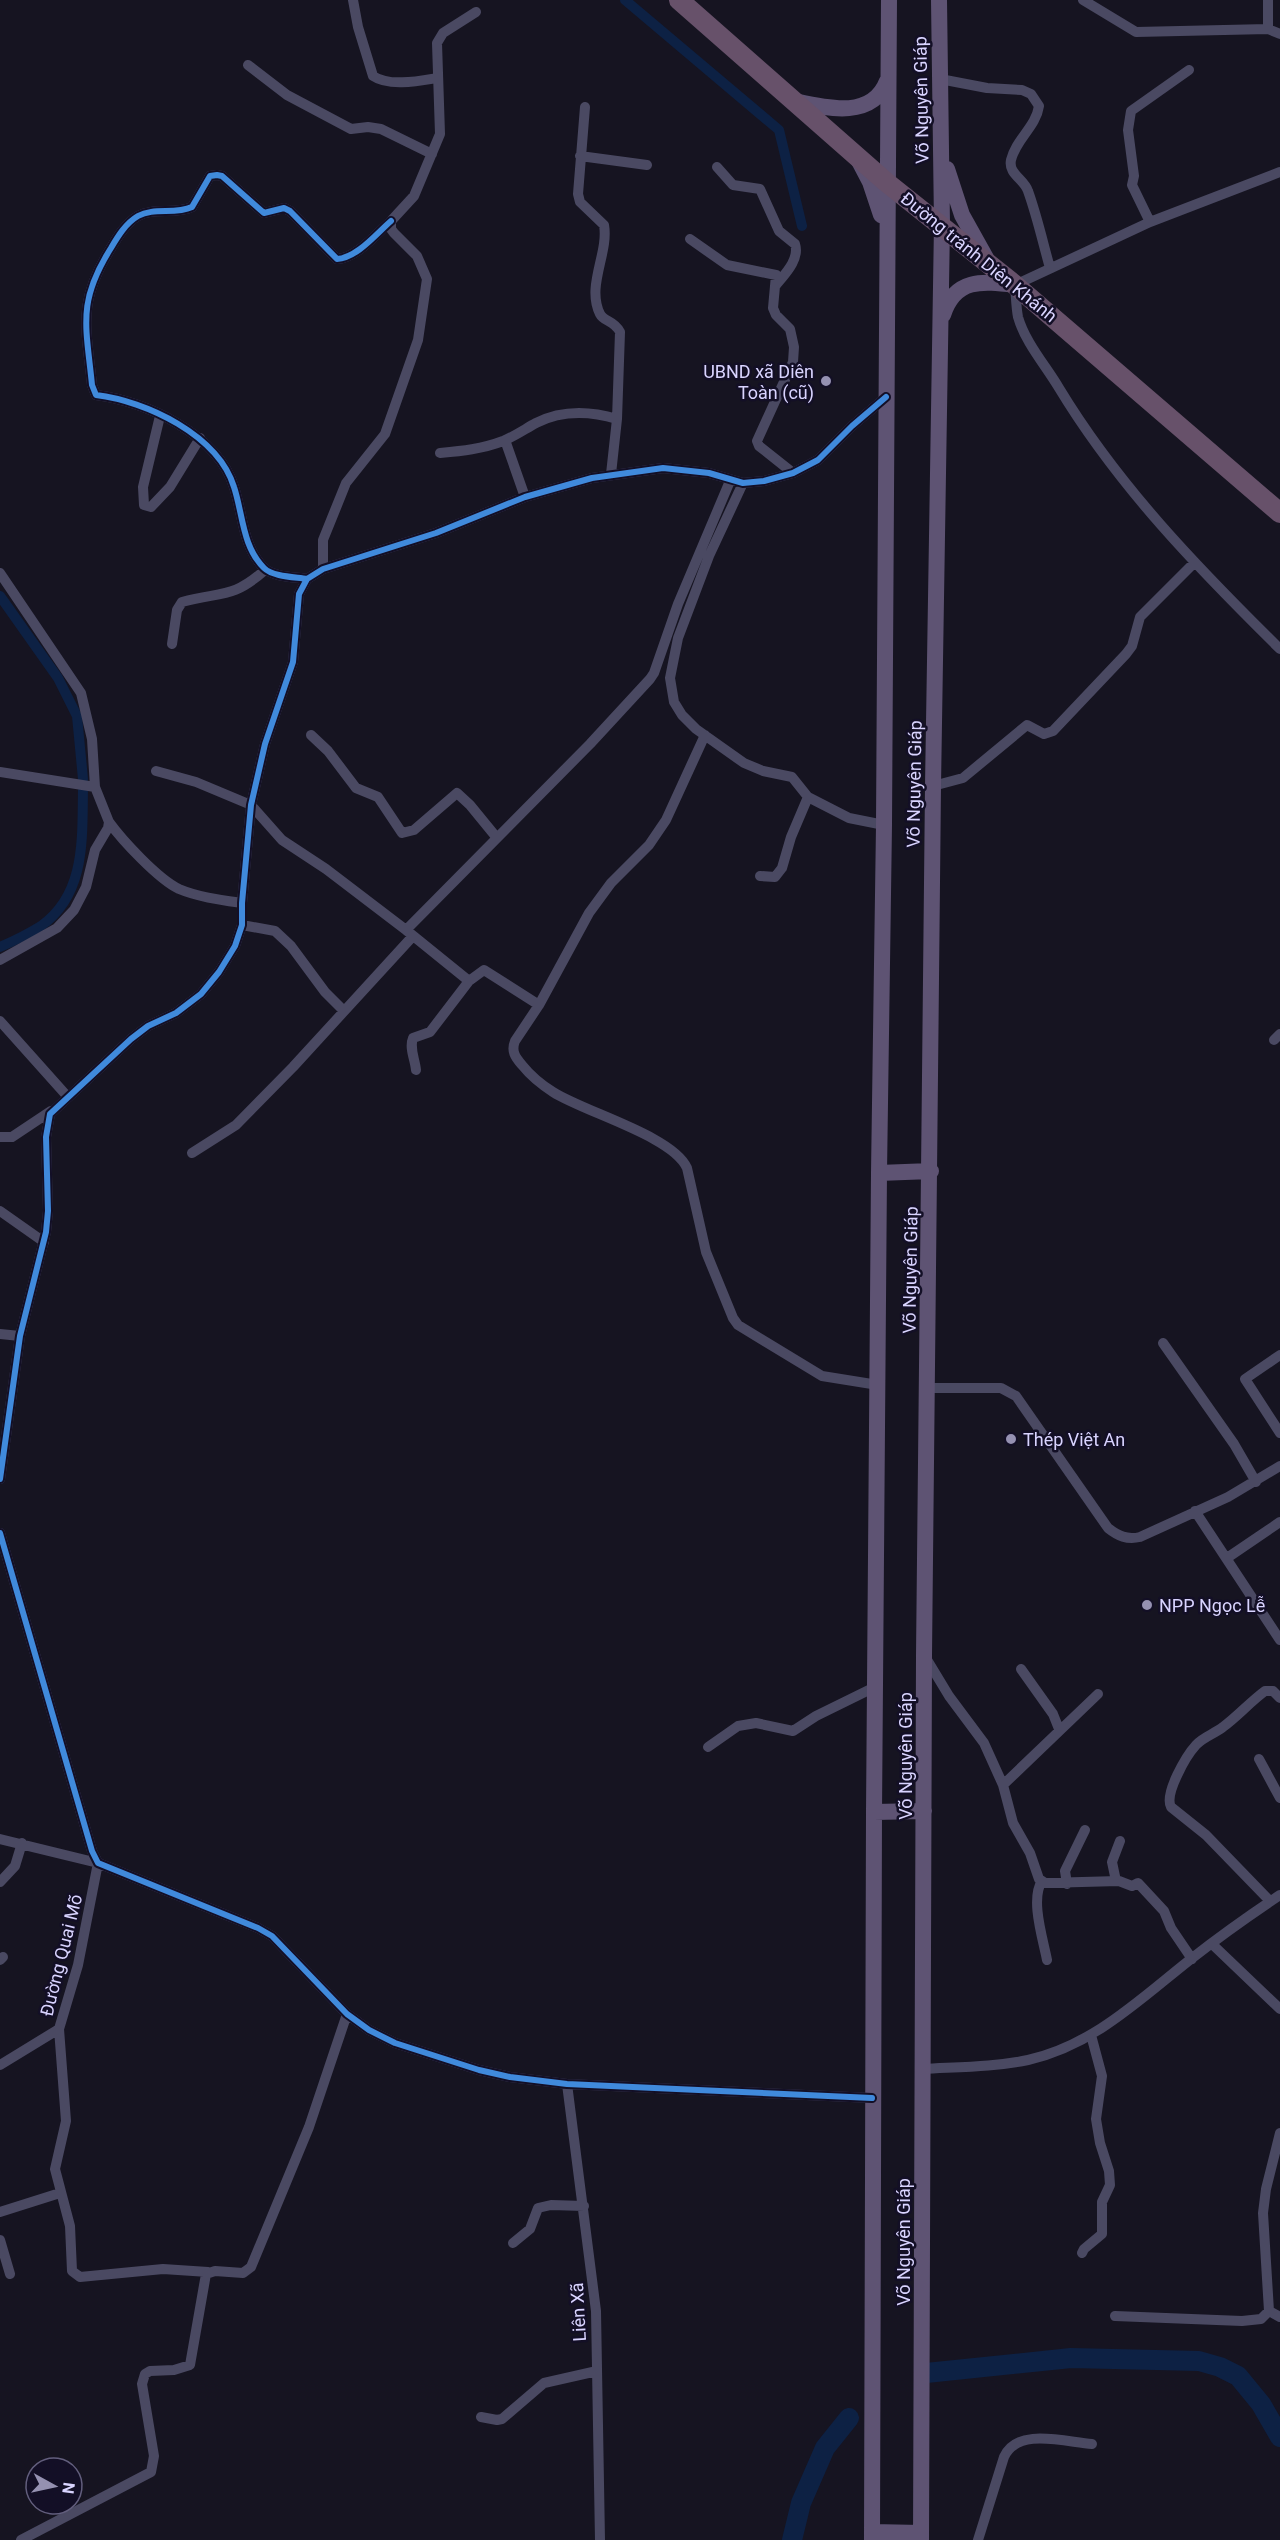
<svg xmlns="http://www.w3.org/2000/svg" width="1280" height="2540" font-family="Roboto,sans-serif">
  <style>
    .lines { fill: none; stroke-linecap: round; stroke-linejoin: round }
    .canal { stroke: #0d2144; stroke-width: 10 }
    .river { stroke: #0d2144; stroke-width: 20 }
    .street { stroke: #4a4962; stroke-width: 10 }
    .primary { stroke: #5e5373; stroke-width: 16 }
    .highway { stroke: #67516a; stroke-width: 20 }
    .cycleway-casing { stroke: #130f26; stroke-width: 10 }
    .cycleway { stroke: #408adc; stroke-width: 6 }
    .poi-dot { fill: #9591b1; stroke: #130f26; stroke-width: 2 }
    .labels { text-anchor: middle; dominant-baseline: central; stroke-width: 5; stroke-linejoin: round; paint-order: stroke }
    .street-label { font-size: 18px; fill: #d9d4ff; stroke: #130f26 }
    .poi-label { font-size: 18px; fill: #d9d4ff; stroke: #130f26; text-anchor: start }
  </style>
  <rect width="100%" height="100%" fill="#161421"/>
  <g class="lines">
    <path class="canal" d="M625,0L779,130L802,226
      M0,596L58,678L77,716L83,779
      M0,947C14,941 28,934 41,926C86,894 82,839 83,790"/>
    <path class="river" d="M926,2373L1071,2358L1199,2361L1220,2367L1238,2376L1261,2404L1280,2437
      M792,2540L801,2503L825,2448L849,2418"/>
    <path class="street" d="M353,0L358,27L373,76C389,87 419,81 437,78
      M1083,0L1136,32L1268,29L1280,34
      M1268,0V29
      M248,65L287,95L351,129L368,127L381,129L432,154
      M940,79L987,88L1022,90L1031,94L1039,106C1036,127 1016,139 1011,160C1008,174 1024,179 1028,191C1037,216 1043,243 1050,268
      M585,107L578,194L580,202L604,225C609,253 586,286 600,314C604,322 614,320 620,332L617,419L611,474
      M580,156L647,165
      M717,167L733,185L760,189L779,231L795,244C800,259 785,274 776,285
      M1280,172L1150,222L1015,285C1016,295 1016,307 1018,317C1025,342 1046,366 1059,388C1119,487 1198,568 1280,649
      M1150,222L1132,185L1134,176L1128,130L1131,111L1189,70
      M690,239L727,265L776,275L773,308L776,315L790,329L794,347L793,362L757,441L759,446L793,473
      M160,416L143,487L144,505L151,507L170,487L200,438
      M505,440L525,497
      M440,453C462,451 482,449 503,441C515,436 525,429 536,423C562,410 590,411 617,419
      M743,483L709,556L678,638L670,678L674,702L682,715L696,729L744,763L763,771L792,777L808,797L849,818L884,825
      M323,569V540L346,483L385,434L418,340L427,279L417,256L394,233L391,229V221L414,196L440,134L437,43L443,33L476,12
      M0,573L81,693L92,739L95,787L109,822L108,828L95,850L86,887L74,910L57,928L0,960
      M307,579C295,577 273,577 264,568C242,546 243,514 234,487C218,435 146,401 96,395L92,385C86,325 77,302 111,248C118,236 126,223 138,216C154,207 175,215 192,207L210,176L217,175L222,176L264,213L284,208L290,211L337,259C357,258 377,233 391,221
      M172,644L177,610L182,602C221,591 231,600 265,570
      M311,735L328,751L356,788L378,797L402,833L414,830L457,793L470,805L497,838
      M156,771L196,782L251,805L282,840L326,869L406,930L590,744L650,679L654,673L678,604L730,481
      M0,772L95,787
      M933,786L963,778L1027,725L1044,734L1053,731L1126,654L1132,646L1140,617L1194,563
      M109,822C122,840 158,879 179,889C198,897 221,900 242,903
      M760,876L775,877L782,868L791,837L808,797
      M242,925L275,931L291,946L325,992L344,1011
      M406,930L469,981L484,970L539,1005L589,913L611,883L649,845L666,820L705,735
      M539,1005L515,1041C511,1051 515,1057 522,1065C530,1075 542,1085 553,1092C584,1112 673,1136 687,1168L706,1252L733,1318L738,1325L822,1376L878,1385
      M0,1021L67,1096
      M1274,1040L1280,1034
      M416,1070C415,1059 409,1048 413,1038L430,1032L469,981
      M0,1137H12L51,1111
      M192,1153L236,1125L293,1067L413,936
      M0,1211L44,1242
      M0,1334L20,1336
      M1163,1343L1234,1444L1256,1482
      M1280,1355L1245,1379L1280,1433
      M928,1388H1001L1016,1396L1108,1528C1118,1536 1127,1540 1140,1537L1228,1497L1280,1466
      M0,1479L20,1336L46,1232L48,1211L46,1137L50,1114L131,1039L148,1026L176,1013L201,994L219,972L235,946L242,925V903L251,805L265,744L293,662L299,594L307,579L323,569L436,533L525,497L592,478L663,468L709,473L743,483L764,481L793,473L818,460L852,426L886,397
      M1195,1511L1280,1640
      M0,1533L92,1851L98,1863L258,1928L272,1936L347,2014L369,2030L395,2043L479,2070L510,2077L567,2084L872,2098
      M1227,1558L1280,1522
      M926,1658L949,1696L984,1743L1003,1785L1013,1823L1030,1853L1039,1879L1045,1883L1119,1881L1132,1886L1138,1883L1164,1911L1171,1928L1192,1959
      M1021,1669L1053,1714L1059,1729
      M708,1747L738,1726L756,1723L793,1731L816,1716L875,1687
      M1259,1759L1280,1798
      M1003,1785L1098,1694
      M0,1839L98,1863L78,1965L59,2029L66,2121L55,2169L70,2226L72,2271L80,2277L163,2269L208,2272
      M1042,1881C1030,1899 1043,1939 1047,1960
      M1116,1881L1112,1862L1120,1841
      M0,1882L15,1866L22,1843
      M1067,1884L1065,1871L1085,1830
      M1270,1901L1206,1835L1171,1807C1164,1794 1186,1756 1196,1745C1203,1737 1214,1734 1223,1727C1238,1716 1250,1702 1265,1691H1273L1280,1698
      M1212,1944L1280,2009
      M0,1960L3,1957
      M0,2065L59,2029
      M923,2069C958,2067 995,2067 1028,2060C1094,2045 1140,1999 1191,1959C1219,1937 1250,1915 1280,1895
      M567,2084L596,2311L600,2540
      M1280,2133L1266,2189L1263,2213L1269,2311L1280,2317
      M0,2212L60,2193
      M0,2240L10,2274
      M513,2243L530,2229L538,2208L551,2205L584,2206
      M1082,2253L1084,2249L1102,2234V2202L1110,2185L1109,2171L1100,2143L1096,2119L1102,2076L1091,2035
      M1115,2316L1242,2321L1261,2319L1269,2311
      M481,2417L497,2420L502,2419L544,2383L597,2371
      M21,2540L151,2472L154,2456L142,2384L145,2374L150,2371L174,2370L190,2365L206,2274L215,2271L243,2273L251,2267L309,2127L347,2014
      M978,2540L1004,2457C1017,2427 1065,2442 1092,2444"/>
    <path class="primary" d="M794,101C826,108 872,120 887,81
      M859,161L870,182L881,215
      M947,169L962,215L986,258
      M943,315C955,278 982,281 1015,285
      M879,1173L931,1171
      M874,1812L924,1811
      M872,2532L921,2533
      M872,2540L874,1812L879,1173L884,825L889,0
      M921,2540L924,1656L933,786L942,224L939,0"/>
    <path class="highway" d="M679,0L886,182L1015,285L1280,513"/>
    <g class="cycleway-casing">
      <path id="cycleway" d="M307,579C295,577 273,577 264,568C242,546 243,514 234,487C218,435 146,401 96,395L92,385C86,325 77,302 111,248C118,236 126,223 138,216C154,207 175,215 192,207L210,176L217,175L222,176L264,213L284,208L290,211L337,259C357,258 377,233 391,221
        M0,1479L20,1336L46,1232L48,1211L46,1137L50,1114L131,1039L148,1026L176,1013L201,994L219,972L235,946L242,925V903L251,805L265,744L293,662L299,594L307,579L323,569L436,533L525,497L592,478L663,468L709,473L743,483L764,481L793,473L818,460L852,426L886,397
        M0,1533L92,1851L98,1863L258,1928L272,1936L347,2014L369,2030L395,2043L479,2070L510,2077L567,2084L872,2098"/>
    </g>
    <use href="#cycleway" class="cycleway"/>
  </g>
  <g class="poi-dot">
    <circle cx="826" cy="381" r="6"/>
    <circle cx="1011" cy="1439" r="6"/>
    <circle cx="1147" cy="1605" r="6"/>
  </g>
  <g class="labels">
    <g class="street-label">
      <text transform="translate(921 100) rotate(-91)">Võ Nguyên Giáp</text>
      <text transform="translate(979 257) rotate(39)">Đường tránh Diên Khánh</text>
      <text transform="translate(914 784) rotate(-89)">Võ Nguyên Giáp</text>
      <text transform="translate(910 1270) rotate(-89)">Võ Nguyên Giáp</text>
      <text transform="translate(905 1756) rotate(-90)">Võ Nguyên Giáp</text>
      <text transform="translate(61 1955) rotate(-76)">Đường Quai Mõ</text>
      <text transform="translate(903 2242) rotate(-90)">Võ Nguyên Giáp</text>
      <text transform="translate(578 2312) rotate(-93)">Liên Xã</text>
    </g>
    <g class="poi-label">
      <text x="814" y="371" text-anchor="end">UBND xã Diên<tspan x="814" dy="21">Toàn (cũ)</tspan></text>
      <text x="1023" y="1439">Thép Việt An</text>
      <text x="1159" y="1605">NPP Ngọc Lễ</text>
    </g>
  </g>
  <g transform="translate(54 2486) rotate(98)"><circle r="28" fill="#130f26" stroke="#625e7d" stroke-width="1.5"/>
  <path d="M0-4.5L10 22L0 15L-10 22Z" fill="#9591b1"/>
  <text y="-9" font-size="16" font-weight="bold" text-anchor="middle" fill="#d9d4ff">N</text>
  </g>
</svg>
